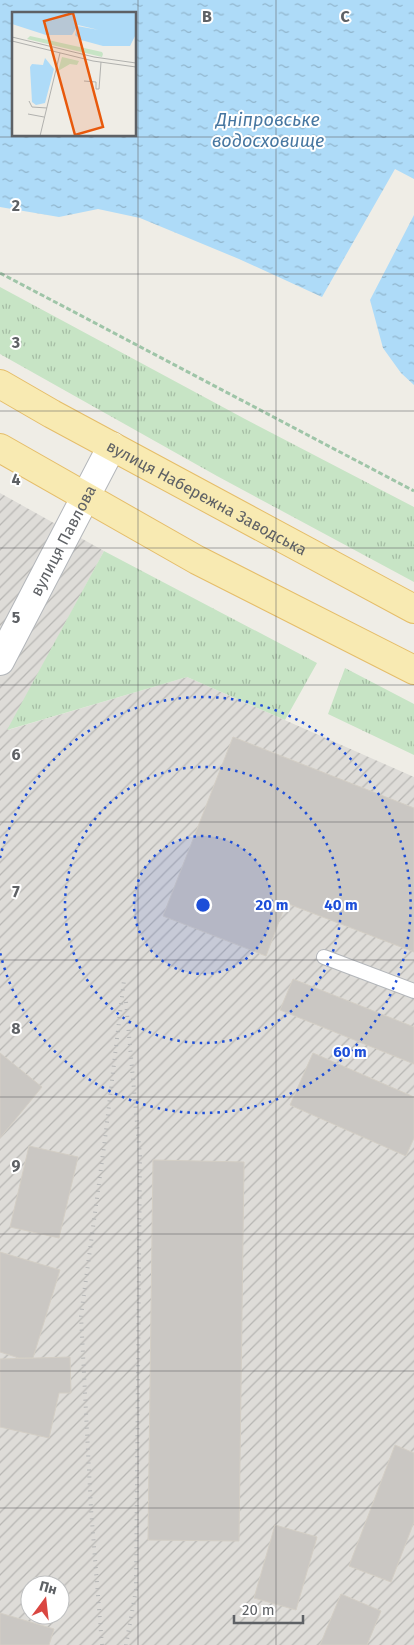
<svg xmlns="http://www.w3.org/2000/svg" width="414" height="1645" font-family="'Fira Sans',sans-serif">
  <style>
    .industrial { fill: url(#industrial-furrows); fill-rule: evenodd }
    .grass { fill: url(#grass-tufts) }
    .water { fill: url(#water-ripples); fill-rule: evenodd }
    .building { fill: #cac7c3; stroke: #d3cec5 }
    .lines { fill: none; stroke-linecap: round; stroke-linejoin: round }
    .service-casing { stroke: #b3b6ba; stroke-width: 16 }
    .secondary-casing { stroke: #b3b6ba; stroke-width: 30 }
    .primary-casing { stroke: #e5bd69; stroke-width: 30 }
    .path { stroke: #9fc5a8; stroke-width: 3; stroke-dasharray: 5 2.5; stroke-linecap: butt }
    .service { stroke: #fff; stroke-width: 14 }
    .secondary { stroke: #fff; stroke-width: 28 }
    .primary { stroke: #f8eab2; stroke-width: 28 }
    .rail { stroke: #b4b5b5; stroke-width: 4; stroke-dasharray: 1 6; stroke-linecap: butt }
    .grid { fill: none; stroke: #5e6165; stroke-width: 1; stroke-opacity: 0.55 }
    .ring { fill: none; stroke: #1d4ed8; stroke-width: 2.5; stroke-dasharray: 2.5 5 }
    .labels { text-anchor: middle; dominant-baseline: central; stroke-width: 4; stroke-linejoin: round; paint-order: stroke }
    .street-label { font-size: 16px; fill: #5e6165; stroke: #fff }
    .water-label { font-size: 18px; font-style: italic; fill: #4777a1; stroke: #fff }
    .inset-road { fill: none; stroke: #b1b1ae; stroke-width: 1 }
    .view { fill: #e8590c; fill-opacity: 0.15; stroke: #e8590c; stroke-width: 2.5 }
    .inset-edge { fill: none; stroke: #5e6165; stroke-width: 2.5 }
    .grid-label { font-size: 16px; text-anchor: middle; font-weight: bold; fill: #5e6165; stroke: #fff; stroke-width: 4; stroke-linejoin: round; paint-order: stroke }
    .centre { fill: #1d4ed8; stroke: #fff; stroke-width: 2.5 }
    .ring-label { font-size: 15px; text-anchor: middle; font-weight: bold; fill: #1d4ed8; stroke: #fff; stroke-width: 4; stroke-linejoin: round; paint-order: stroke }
  </style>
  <defs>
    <pattern id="industrial-furrows" width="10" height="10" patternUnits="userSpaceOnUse" patternTransform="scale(1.25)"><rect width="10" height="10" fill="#dedcd8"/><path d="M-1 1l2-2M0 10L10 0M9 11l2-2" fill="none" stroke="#b7b6b3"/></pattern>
    <pattern id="grass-tufts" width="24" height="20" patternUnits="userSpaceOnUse" patternTransform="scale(1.25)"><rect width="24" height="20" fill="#c7e4c5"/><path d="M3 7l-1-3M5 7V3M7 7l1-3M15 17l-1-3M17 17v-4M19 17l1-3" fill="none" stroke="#a5bca4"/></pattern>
    <pattern id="water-ripples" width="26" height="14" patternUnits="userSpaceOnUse" patternTransform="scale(1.25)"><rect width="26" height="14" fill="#aedbf8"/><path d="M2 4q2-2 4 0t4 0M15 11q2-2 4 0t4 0" fill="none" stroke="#91b5cc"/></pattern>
  </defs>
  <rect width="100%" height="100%" fill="#efede6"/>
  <path class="industrial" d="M0,493L104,551L8,730L187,677L414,777V1645H0ZM30,1585H60V1615H30Z"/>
  <path class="grass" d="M0,287L245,419L414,507V582L217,476L0,354Z
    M104,551L317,663L285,720L187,677L7,730Z
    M345,668L414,704V755L328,714Z"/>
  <path class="water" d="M0,0H414V179L395,169L322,297L239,259L140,218L98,209L59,217L0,207ZM14,14H135V135H14Z
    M414,215V385L401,373L383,348L370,300Z"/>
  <path class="building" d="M233,737L414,808V952L286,903L266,956L163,916Z
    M293,979L414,1027V1064L280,1010Z
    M0,1053L42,1087L0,1138Z
    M313,1053L414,1097V1138L406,1156L290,1105Z
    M29,1146L78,1157L59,1238L10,1227Z
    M153,1160L244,1162L239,1541L148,1540Z
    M0,1252L60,1270L33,1358H19L0,1352Z
    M70,1357L71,1393H59L49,1438L0,1427V1359Z
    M395,1445L414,1453V1522L391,1582L349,1566Z
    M275,1525L317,1537L296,1610L254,1598Z
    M341,1594L381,1611L367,1645H320Z
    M0,1613L54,1629L49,1645H0Z"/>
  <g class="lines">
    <g class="service-casing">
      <path id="service" d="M324,957L414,991"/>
    </g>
    <g class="secondary-casing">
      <g id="secondary">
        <path id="s1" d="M0,661L112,446"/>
      </g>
    </g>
    <g class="primary-casing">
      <g id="primary">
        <path id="s2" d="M0,384L52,414L414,609"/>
        <path d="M0,448L197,560L414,670"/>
      </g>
    </g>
    <path class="path" d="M0,273L414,491"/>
    <use href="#service" class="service"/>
    <use href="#secondary" class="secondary"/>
    <use href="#primary" class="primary"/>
    <path class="rail" d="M126,1002L140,1156L136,1590L126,1645
      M102,1645L91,1509L81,1316L105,1139L124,980"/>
  </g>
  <path class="grid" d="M138,0V1645M276,0V1645M0,137H414M0,274H414M0,411H414M0,548H414M0,685H414M0,822H414M0,960H414M0,1097H414M0,1234H414M0,1371H414M0,1508H414"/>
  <circle cx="203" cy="905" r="69" fill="#1d4ed8" fill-opacity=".12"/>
  <g class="ring">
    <circle cx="203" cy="905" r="69"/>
    <circle cx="203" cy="905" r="138"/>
    <path d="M0 858A208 208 0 1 1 0 952"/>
  </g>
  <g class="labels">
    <g class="street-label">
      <text stroke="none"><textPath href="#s2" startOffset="236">вулиця Набережна Заводська</textPath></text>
      <text stroke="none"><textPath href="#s1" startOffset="136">вулиця Павлова</textPath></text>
    </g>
    <g class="water-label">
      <text x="268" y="120">Дніпровське<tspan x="268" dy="21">водосховище</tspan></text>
    </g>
  </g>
  <g transform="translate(12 12)">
    <rect width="124" height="124" fill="#efede6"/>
    <path d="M18,24L90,40L91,42L90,45L15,27ZM50,45L67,49L65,53L58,52L46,59Z" fill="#c7e4c5"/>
    <path d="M0,0H124V22L118,34H91L69,28L63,23L65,14L87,18L66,13L60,23H34L0,12ZM33,46L42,57L33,91L24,93L20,90L18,55L20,52L31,53Z" fill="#aedbf8"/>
    <path class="inset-road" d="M0,25L82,45L124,51M0,29L81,49L124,55M72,69L84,70V77H87L89,50M17,89L20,95L35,96M16,102L32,105M28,124L48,41"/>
    <path class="view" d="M61,1L91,115L63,123L32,9Z"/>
    <rect width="124" height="124" class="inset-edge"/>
  </g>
  <g class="grid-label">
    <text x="207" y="22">B</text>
    <text x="345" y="22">C</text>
    <text x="16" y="211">2</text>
    <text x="16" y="348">3</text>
    <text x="16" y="485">4</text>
    <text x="16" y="623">5</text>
    <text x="16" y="760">6</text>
    <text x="16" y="897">7</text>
    <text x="16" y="1034">8</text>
    <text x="16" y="1171">9</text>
  </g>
  <circle cx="203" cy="905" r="8" class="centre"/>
  <g class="ring-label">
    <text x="272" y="910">20 m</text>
    <text x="341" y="910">40 m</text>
    <text x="350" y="1057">60 m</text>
  </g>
  <g transform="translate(45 1600) rotate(15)"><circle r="24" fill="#ffffff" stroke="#bfc0c1"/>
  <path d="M0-4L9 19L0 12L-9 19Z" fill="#da4641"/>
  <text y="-8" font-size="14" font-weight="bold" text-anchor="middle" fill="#5e6165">Пн</text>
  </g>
  <path d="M234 1615v8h69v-8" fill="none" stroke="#5e6165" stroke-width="2.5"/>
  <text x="242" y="1615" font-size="15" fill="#5e6165" stroke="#ffffff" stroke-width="4" paint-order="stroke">20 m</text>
</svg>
